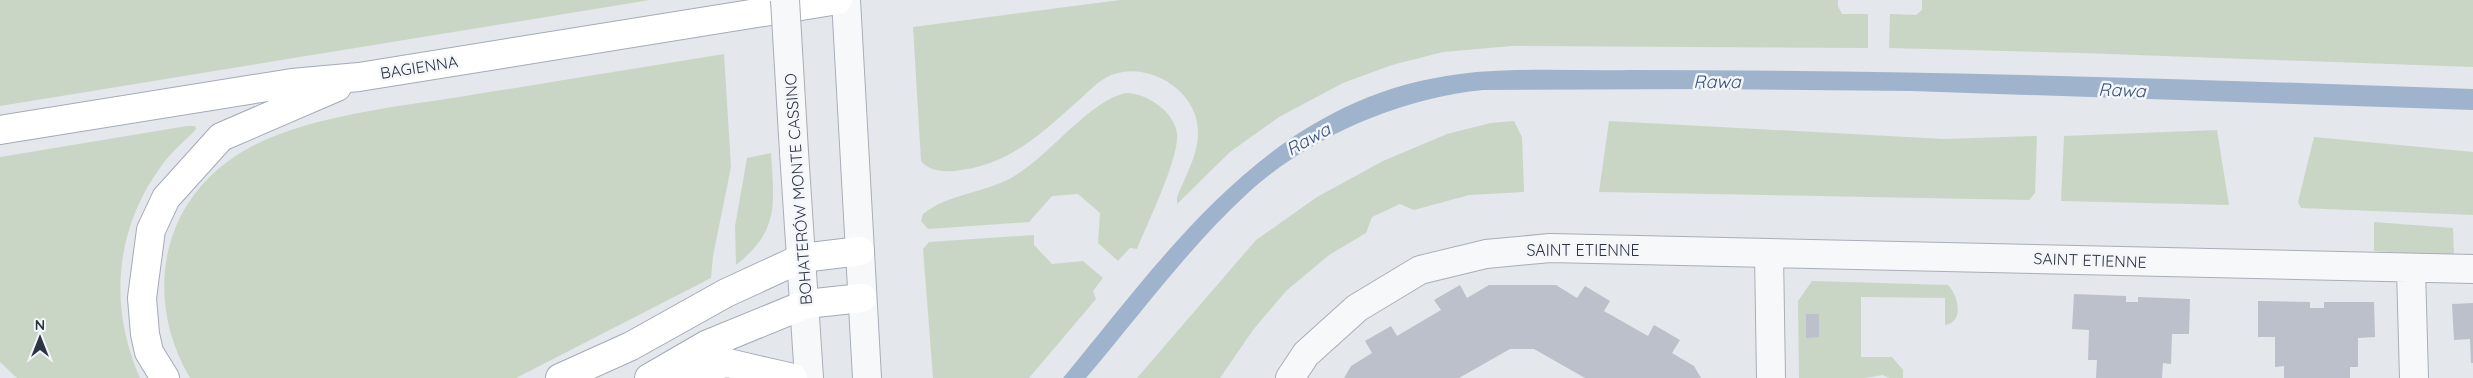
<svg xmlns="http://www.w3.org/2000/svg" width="2473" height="378" font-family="Quicksand,sans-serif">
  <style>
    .green { fill: #c9d6c5 }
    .water { fill: #9fb4cc }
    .building { fill: #bbc0ca }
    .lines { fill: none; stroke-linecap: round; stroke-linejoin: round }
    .minor-casing { stroke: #a9aeb7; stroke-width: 30 }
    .major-casing { stroke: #a3abb8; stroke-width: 30 }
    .minor { stroke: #f7f8fa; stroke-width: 28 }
    .major { stroke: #fff; stroke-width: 28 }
    .minor-bridge-casing { stroke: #a9aeb7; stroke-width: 30; stroke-linecap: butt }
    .minor-bridge { stroke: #f7f8fa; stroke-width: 28 }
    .labels { text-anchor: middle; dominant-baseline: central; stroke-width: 5; stroke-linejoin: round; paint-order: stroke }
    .street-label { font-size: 16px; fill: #2b3445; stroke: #f4f6f9 }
    .water-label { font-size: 18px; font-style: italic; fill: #34527a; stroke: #f4f6f9 }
  </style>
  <rect width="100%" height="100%" fill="#e4e7ec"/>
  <path class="green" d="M0,0H650L0,106Z
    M1120,0H1838V6L1842,14H1868V48L1512,46L1443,52L1392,65L1343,83L1279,117L1230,152L1177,204V197C1185,177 1198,155 1198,133C1199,91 1149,60 1111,75C1099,80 1088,92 1078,101C1039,135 1010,165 955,171C943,172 929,171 921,161L913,27Z
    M1922,0H2473V67L2081,53L1889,48L1890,14L1916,15L1922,10Z
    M724,54L731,167L713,256L711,278L516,378H190C142,296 161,197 247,149C304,117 394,107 459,97C548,83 636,68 724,54Z
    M1126,93C1138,93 1149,98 1158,105C1168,112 1175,122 1177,133C1180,157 1147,224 1137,249L1130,248L1118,261L1098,243L1100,213L1078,194L1052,196L1029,222L928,229L921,221L923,214C948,194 983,193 1011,178C1048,158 1088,101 1126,93Z
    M1514,121L1522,137L1524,192L1469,195L1414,210L1400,204L1372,217L1366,233L1329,255L1286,291L1253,330L1220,378H1137L1256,240L1317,197L1383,161L1447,134L1491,123Z
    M1609,121L1944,139L2037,136L2035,193L2029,200L1599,192Z
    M187,126H195L196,129C185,141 172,151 162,165C115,228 108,306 140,378H17L0,362V157Z
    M2217,130L2229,205L2061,201L2064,136Z
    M2314,137L2473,152V215L2301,208L2298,202Z
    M771,153C774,204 780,230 736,265L735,226L747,158Z
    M2374,222L2453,228L2454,256L2374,251Z
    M1034,235V245L1052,264L1083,261L1103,278L1093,291L1096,299L1029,378H933L923,249L929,242Z
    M1812,281L1948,285C1958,295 1965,322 1945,325V298L1861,297V357H1892L1903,370V378H1889L1883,375L1865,378H1799L1798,301Z"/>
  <path class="water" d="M1630,70C1911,70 2192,79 2473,89V110L1911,91L1708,89L1483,90C1401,98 1309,137 1248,193C1188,248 1139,316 1086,378H1063C1173,245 1273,97 1460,74C1515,67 1573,71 1630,70Z"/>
  <path class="building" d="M1460,285L1467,298L1489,285H1556L1577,298L1585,286L1610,301L1604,311L1648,336L1654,325L1680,340L1672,353L1694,366L1701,378H1585L1534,349H1510L1459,378H1344L1351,366L1372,353L1365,341L1391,326L1397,336L1441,310L1434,300Z
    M2074,294L2126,296V302H2138V297L2190,299L2189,334H2172L2171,364L2163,363L2162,378H2096L2097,360H2088L2089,330L2072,329Z
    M2258,301L2310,302V308H2324V302H2374L2375,337L2358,338V367H2350V378H2284V366L2275,367V337H2258Z
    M2473,303V363H2471L2470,339L2454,340L2452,304Z
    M1806,314H1819V337L1806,338Z"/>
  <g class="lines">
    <g class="minor-casing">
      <path id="minor" d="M846,0L867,378
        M794,152L809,378
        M1769,253L1771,378
        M2411,269L2414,378
        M1290,378L1306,354L1357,308L1420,270L1486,254L1550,248L2473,269"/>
    </g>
    <g class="major-casing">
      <path id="major" d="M0,130L292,83L359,77L838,0
        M672,373L728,363L793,378
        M165,378L149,352L145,334L142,298L151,230L166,198L221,137L337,87
        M560,378L631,346L726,293L802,258L860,251
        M649,378L706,345L806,304L862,298"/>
    </g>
    <use href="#minor" class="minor"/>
    <use href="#major" class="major"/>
    <g class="minor-bridge-casing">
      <path id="minor-bridge" d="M785,0L794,152"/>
    </g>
    <use href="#minor-bridge" class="minor-bridge"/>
  </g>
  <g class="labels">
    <g class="street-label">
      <text transform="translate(419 67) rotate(-9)">BAGIENNA</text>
      <text transform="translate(798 189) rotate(-94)">BOHATERÓW MONTE CASSINO</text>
      <text x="1583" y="250">SAINT ETIENNE</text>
      <text transform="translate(2090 260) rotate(2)">SAINT ETIENNE</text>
    </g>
    <g class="water-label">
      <text x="1717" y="81">Rawa</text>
      <text transform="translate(2122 90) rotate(2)">Rawa</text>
      <text transform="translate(1308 139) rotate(-29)">Rawa</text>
    </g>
  </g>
  <g transform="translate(40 338)" stroke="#f4f6f9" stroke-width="4" paint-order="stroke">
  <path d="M0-4L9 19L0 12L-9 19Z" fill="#2b3445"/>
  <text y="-8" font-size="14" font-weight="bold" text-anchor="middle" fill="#2b3445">N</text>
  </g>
</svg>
